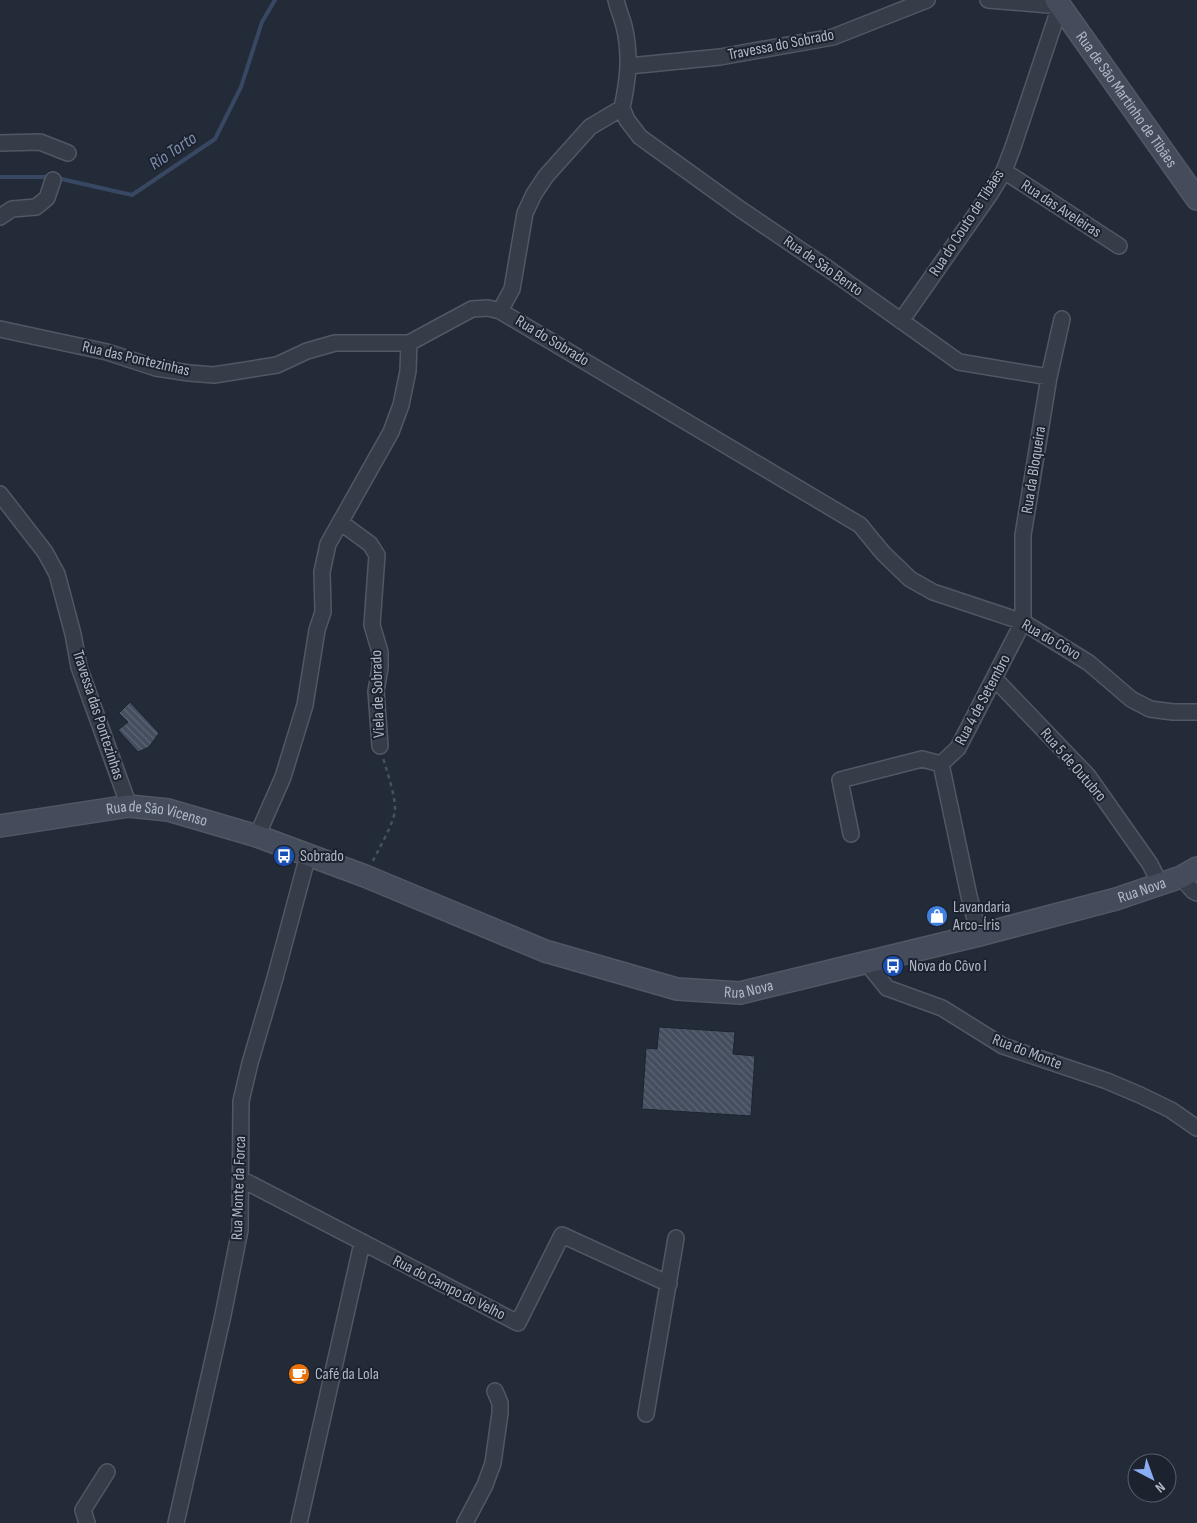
<svg xmlns="http://www.w3.org/2000/svg" width="1197" height="1523" font-family="'Sofia Sans Condensed',sans-serif">
  <style>
    .lines { fill: none; stroke-linecap: round; stroke-linejoin: round }
    .stream { stroke: #394862; stroke-width: 4 }
    .building { fill: url(#building-back-hatch); stroke: #1d2430 }
    .street-casing { stroke: #515864; stroke-width: 18 }
    .secondary-casing { stroke: #515864; stroke-width: 24 }
    .path { stroke: #425457; stroke-width: 2.5; stroke-dasharray: 4 4; stroke-linecap: butt }
    .street { stroke: #363d49; stroke-width: 15 }
    .secondary { stroke: #444c5c; stroke-width: 21 }
    .labels { text-anchor: middle; dominant-baseline: central; stroke-width: 4; stroke-linejoin: round; paint-order: stroke }
    .street-label { font-size: 16px; fill: #b1b8c5; stroke: #1c222e }
    .poi-label { font-size: 16px; fill: #b1b8c5; stroke: #1c222e; text-anchor: start }
    .water-label { font-size: 18px; font-style: italic; fill: #7b8dac; stroke: #1c222e }
  </style>
  <defs>
    <pattern id="building-back-hatch" width="6" height="6" patternUnits="userSpaceOnUse" patternTransform="scale(1.25)"><rect width="6" height="6" fill="#444e5e"/><path d="M-1 5l2 2M0 0l6 6M5-1l2 2" fill="none" stroke="#5d6574"/></pattern>
  </defs>
  <rect width="100%" height="100%" fill="#232b39"/>
  <g class="lines">
    <path class="stream" d="M0,177H50
      M57,178L132,195L215,139L241,87L262,22L275,0"/>
  </g>
  <path class="building" d="M130,702L159,733L149,747L138,752L118,730L128,722L119,713Z
    M659,1027L735,1032L733,1054L755,1056L751,1116L642,1109L646,1048L657,1049Z"/>
  <g class="lines">
    <g class="street-casing">
      <path id="street" d="M629,66L720,57L833,37L927,0
        M622,108L627,120L640,137L740,209L830,270L959,362L1049,377
        M0,143L40,142L68,153
        M1004,171L1119,246
        M0,217L12,209L36,207L47,198L53,180
        M500,311L512,289L525,213L534,194L546,176L590,127L622,108C628,80 631,55 624,26C622,18 618,9 616,0
        M901,321L990,194L1004,171L1013,147L1060,6L988,0
        M0,329L107,352L156,368L189,373L214,375L277,365L307,351L335,343H409L472,309L488,308L500,311L860,525L883,553L910,579L933,592L1023,622L1089,663L1131,699L1150,709L1173,712H1197
        M0,494L45,552L57,574L73,634L79,667L129,806
        M340,522L370,544L377,555L372,625L380,652V668L376,691L380,746
        M994,678L1088,776L1150,864L1160,884
        M941,764L958,748L1023,622V535L1049,377L1062,319
        M941,764L969,896L979,935
        M851,834L840,780L922,759L941,764
        M257,836L283,777L305,705L317,630L323,612L322,572L328,544L391,432L401,405L408,371L409,343
        M1181,877L1193,891L1197,893
        M866,962L887,988L942,1008L1003,1046L1107,1081L1140,1095L1171,1110L1197,1128
        M241,1179L518,1323L562,1235L669,1284
        M646,1414L676,1238
        M87,1523L83,1510L107,1472
        M176,1523L223,1315L240,1230L241,1101L250,1063L275,978L308,855
        M299,1523L362,1243
        M465,1523L485,1485L493,1463L500,1413V1403L495,1391"/>
    </g>
    <g class="secondary-casing">
      <g id="secondary">
        <path id="s1" d="M1056,0L1197,199"/>
        <path id="s2" d="M0,826L129,806L168,810L257,836L365,876L545,951L677,989L740,993L979,935L1116,899L1181,877L1197,868"/>
      </g>
    </g>
    <path class="path" d="M373,861C379,848 393,825 395,811C396,798 387,771 383,758"/>
    <use href="#street" class="street"/>
    <use href="#secondary" class="secondary"/>
  </g>
  <defs>
    <g id="bus-disc" transform="scale(1.125)"><circle r="9.5" fill="#1a4fb4" stroke="#1c222e"/><path d="M-5-6H5V4H4V6H2V4H-2V6H-4V4H-5ZM-3.5-4V0h7V-4ZM-3.5 1.2v1.5H-2V1.2ZM2 1.2v1.5H3.5V1.2Z" fill="#fff"/></g>
    <g id="shop-disc" transform="scale(1.125)"><circle r="9.5" fill="#3f7fe0" stroke="#1c222e"/><path d="M-5-2.5h2.3a2.7 3.5 0 0 1 5.4 0H5L5.5 6h-11ZM-1.5-2.5h3a1.5 2.3 0 0 0-3 0Z" fill="#fff"/></g>
    <g id="cafe-disc" transform="scale(1.125)"><circle r="9.5" fill="#e8710a" stroke="#1c222e"/><path d="M-5.5-4.5H6V0H3Q3 3.5 0 3.5H-2.5Q-5.5 3.5-5.5 0ZM3-3.2v2h1.7v-2ZM-6 4.5H4V6H-6Z" fill="#fff"/></g>
  </defs>
  <g fill-rule="evenodd">
    <use href="#bus-disc" x="284" y="856"/>
    <use href="#shop-disc" x="937" y="916"/>
    <use href="#bus-disc" x="893" y="966"/>
    <use href="#cafe-disc" x="299" y="1374"/>
  </g>
  <g class="labels">
    <g class="street-label">
      <text transform="translate(781 45) rotate(-11)">Travessa do Sobrado</text>
      <text stroke="none"><textPath href="#s1" startOffset="122">Rua de São Martinho de Tibães</textPath></text>
      <text transform="translate(1061 209) rotate(33)">Rua das Aveleiras</text>
      <text transform="translate(967 223) rotate(-57)">Rua do Couto de Tibães</text>
      <text transform="translate(823 266) rotate(35)">Rua de São Bento</text>
      <text transform="translate(552 341) rotate(31)">Rua do Sobrado</text>
      <text transform="translate(136 359) rotate(13)">Rua das Pontezinhas</text>
      <text transform="translate(1034 470) rotate(-81)">Rua da Bloqueira</text>
      <text transform="translate(1051 640) rotate(30)">Rua do Côvo</text>
      <text transform="translate(378 694) rotate(-92)">Viela de Sobrado</text>
      <text transform="translate(983 700) rotate(-62)">Rua 4 de Setembro</text>
      <text transform="translate(98 715) rotate(72)">Travessa das Pontezinhas</text>
      <text transform="translate(1073 765) rotate(49)">Rua 5 de Outubro</text>
      <text stroke="none"><textPath href="#s2" startOffset="159">Rua de São Vicenso</textPath></text>
      <text stroke="none"><textPath href="#s2" startOffset="1188">Rua Nova</textPath></text>
      <text stroke="none"><textPath href="#s2" startOffset="782">Rua Nova</textPath></text>
      <text transform="translate(1027 1052) rotate(21)">Rua do Monte</text>
      <text transform="translate(239 1188) rotate(-88)">Rua Monte da Forca</text>
      <text transform="translate(449 1288) rotate(27)">Rua do Campo do Velho</text>
    </g>
    <g class="poi-label">
      <text x="300" y="856">Sobrado</text>
      <text x="953" y="907">Lavandaria<tspan x="953" dy="18">Arco-Íris</tspan></text>
      <text x="909" y="966">Nova do Côvo I</text>
      <text x="315" y="1374">Café da Lola</text>
    </g>
    <g class="water-label">
      <text transform="translate(173 151) rotate(-34)">Rio Torto</text>
    </g>
  </g>
  <g transform="translate(1152 1478) rotate(139)"><circle r="24" fill="#1c222e" stroke="#585e6a"/>
  <path d="M0-4L9 19L0 12L-9 19Z" fill="#89acf3"/>
  <text y="-8" font-size="14" font-weight="bold" text-anchor="middle" fill="#b1b8c5">N</text>
  </g>
</svg>
